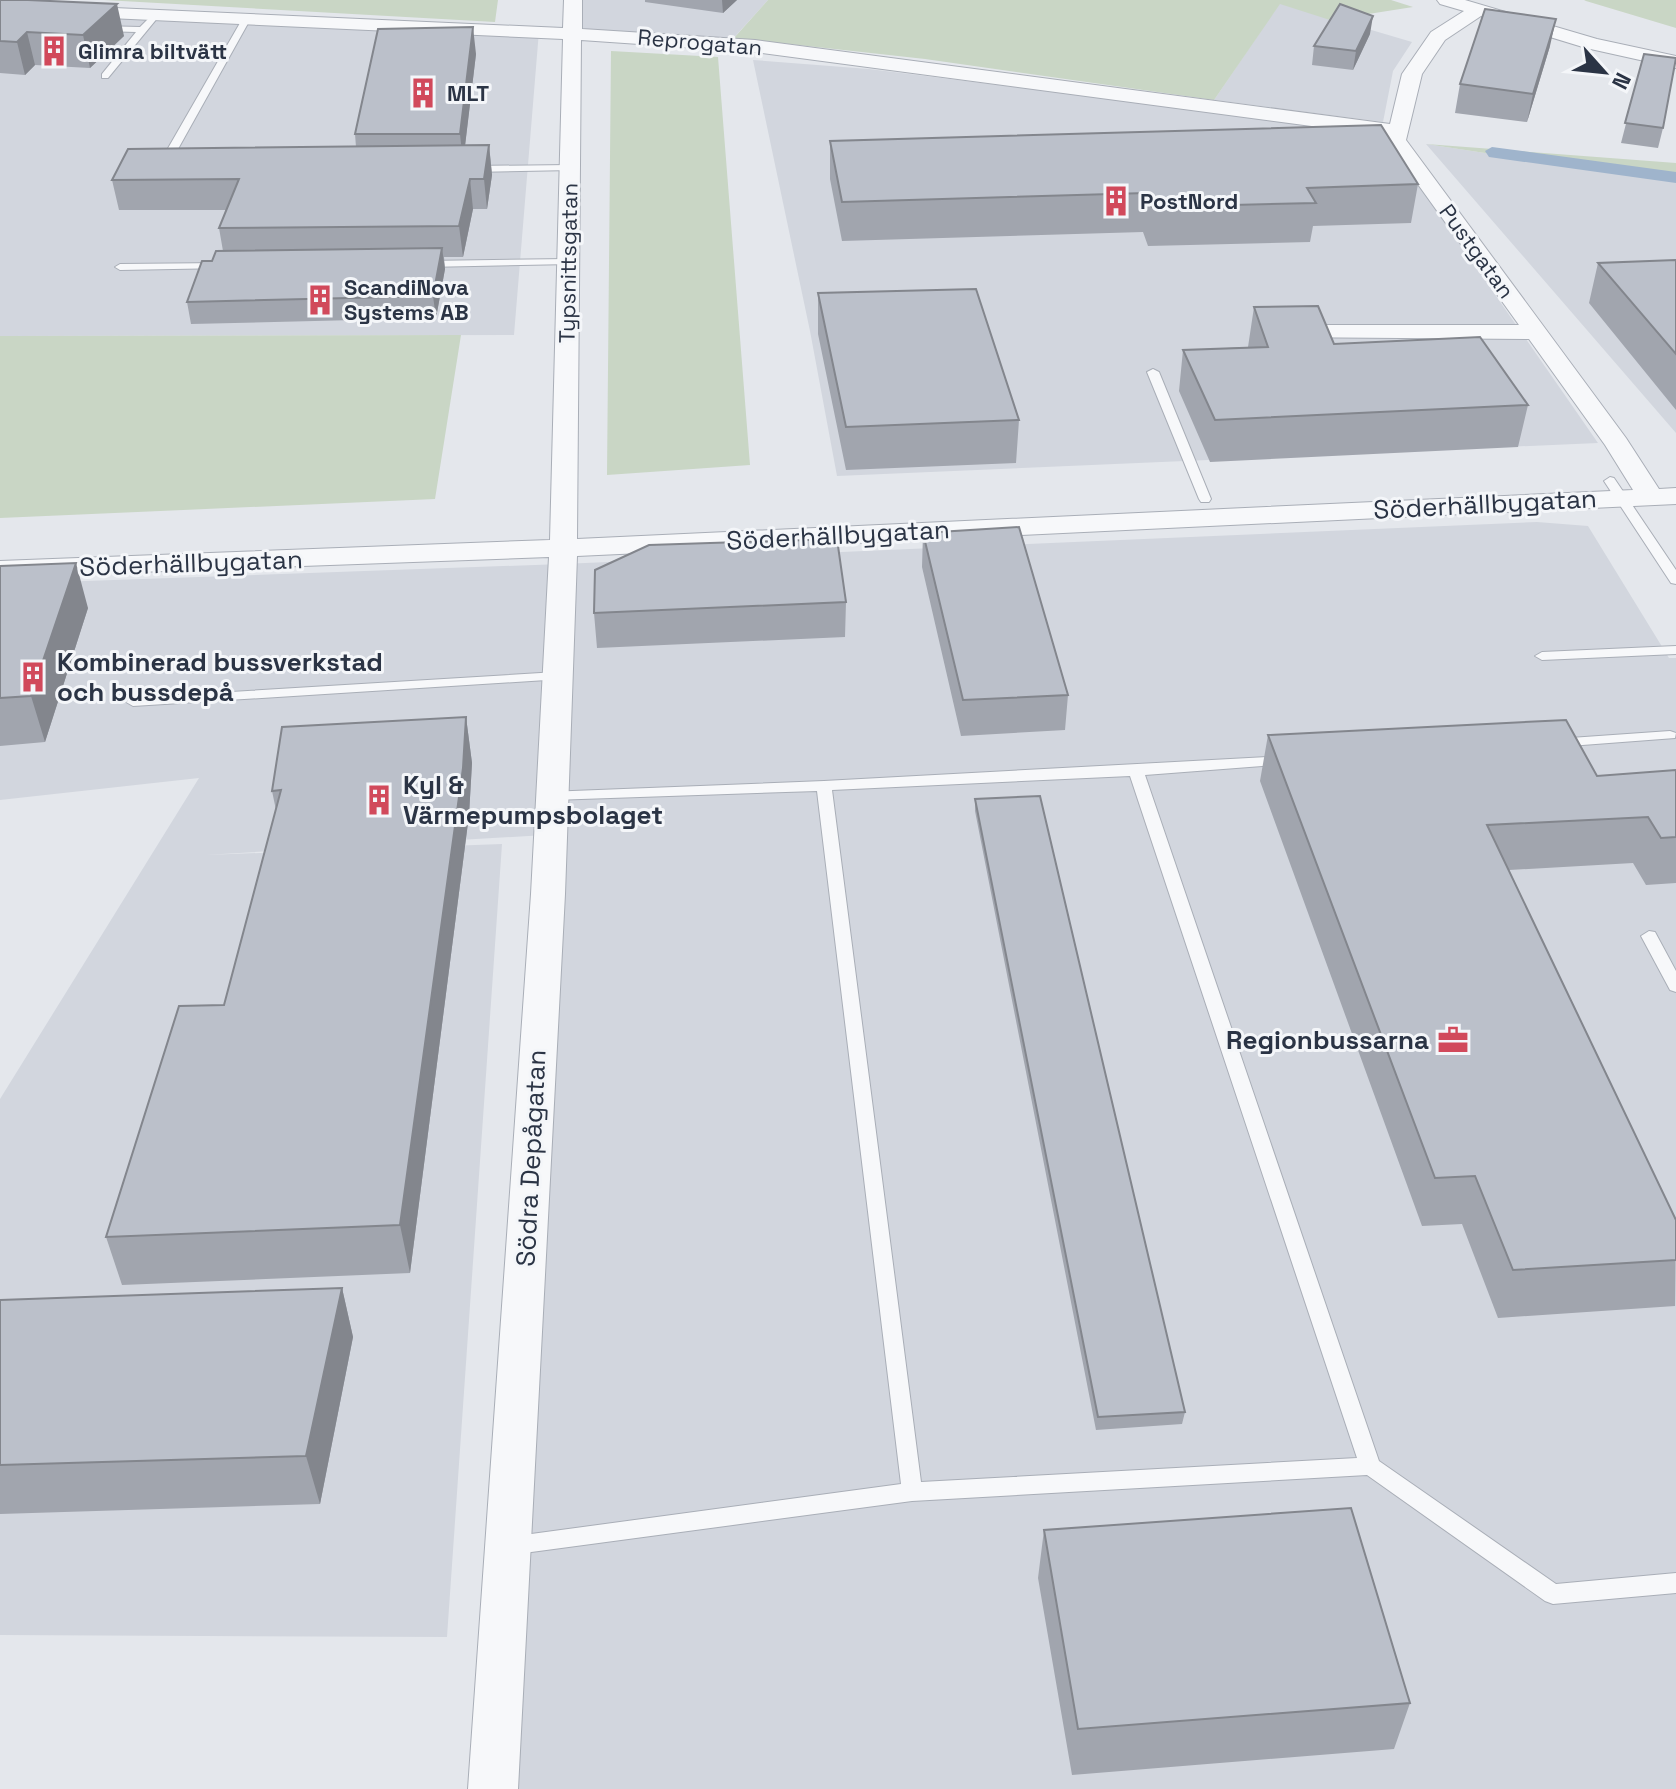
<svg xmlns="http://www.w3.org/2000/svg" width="1676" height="1789" font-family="'Space Grotesk',sans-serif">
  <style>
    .built { fill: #d2d6de }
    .green { fill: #c9d6c5 }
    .water { fill: #9fb4cc }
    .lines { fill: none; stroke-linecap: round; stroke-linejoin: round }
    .service-casing { stroke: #a9aeb7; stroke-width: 2 }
    .minor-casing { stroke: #a9aeb7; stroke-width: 2 }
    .service { fill: #f7f8fa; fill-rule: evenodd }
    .minor { fill: #f7f8fa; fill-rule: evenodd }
    .wall { fill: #a1a5ae }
    .shaded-wall { fill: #83868d }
    .building { fill: #bbc0ca; stroke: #83868d; stroke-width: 2 }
    .labels { text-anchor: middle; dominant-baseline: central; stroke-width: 6; stroke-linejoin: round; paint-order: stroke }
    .far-street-label { font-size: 22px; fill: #2b3445; stroke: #f4f6f9 }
    .far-poi-label { font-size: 22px; font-weight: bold; fill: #2b3445; stroke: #f4f6f9; text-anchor: start }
    .street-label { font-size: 26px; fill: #2b3445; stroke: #f4f6f9 }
    .poi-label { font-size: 26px; font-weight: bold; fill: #2b3445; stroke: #f4f6f9; text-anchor: start }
  </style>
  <rect width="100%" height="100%" fill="#e4e7ec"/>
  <path class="built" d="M574,0H768L729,43L573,32Z
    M1280,3L1412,42L1393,71L1383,122L1214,100Z
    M0,7L539,31L514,335L0,336Z
    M753,60L869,69L1383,133L1598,443L837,476L810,331Z
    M1426,144L1676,182V433Z
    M1537,522L1588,526L1669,658H1676V1789H488L545,835L205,855L502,844L447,1637L0,1635V1099L199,778L0,800V584L562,564Z"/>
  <path class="green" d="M104,0H498L495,22Z
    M768,0H1391L1413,7L1330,20L1280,4L1214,100L925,59L734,38Z
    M1584,0H1676V28L1586,1Z
    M611,51L718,57L750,465L607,475Z
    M1426,144L1676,163V182Z
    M461,335L435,499L0,518V336Z"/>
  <path class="water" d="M1492,147L1676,172V183L1489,157L1485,151Z"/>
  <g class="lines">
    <g class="service-casing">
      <path id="service" d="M156,11L159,12V16L108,78H102V74L136,32L102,31L99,30V26L140,27Z
        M244,16L251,18L178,149L196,156L191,159L169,152L167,150Z
        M570,165L573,166V170L472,172L467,169L472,166Z
        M568,259L572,260V264L426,267L421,264L426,261Z
        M223,263L227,264V268L120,270L115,267L120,264Z
        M1153,369L1159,372L1211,499L1209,502H1201L1199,499L1147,372Z
        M1610,477L1614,478L1676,570V584L1671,583L1604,481Z
        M1676,646V654L1542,660L1535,656L1542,652Z
        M557,672L562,673L564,676L562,679L133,706L126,702L133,698Z
        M1670,731L1676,733L1675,738L1556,747L1549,743L1556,739Z
        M1285,756L1290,758L1292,761L1290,764L1145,775L1379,1461L1556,1584L1676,1573V1593L1553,1604L1545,1601L1367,1475L912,1501L509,1555L501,1553L498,1546L501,1539L509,1537L901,1484L817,791L552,800L547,798L544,795L547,792L824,781ZM1130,776L1357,1458L921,1482L832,790Z
        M1649,931L1655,932L1676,971V992L1670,990L1641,936Z"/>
    </g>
    <g class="minor-casing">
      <path id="minor" d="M564,0H582V29L755,40L1390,124L1402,74L1431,32L1464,11L1440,4L1437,0H1465L1597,39L1676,56V68L1586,48L1481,16L1445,40L1422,74L1406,140L1626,438L1659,489L1676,488V504L577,556L565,894L518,1789H468L531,894L549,557L0,577V561L550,540L563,39L0,13V3L563,28ZM581,40L755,52L1387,136L1389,144L1519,325H1284L1276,327L1272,332L1276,337L1529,339L1605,445L1633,490L577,539Z"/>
    </g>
    <use href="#service" class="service"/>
    <use href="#minor" class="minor"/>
  </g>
  <path class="wall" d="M0,0L124,36L90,68L35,65L25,75L0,73Z
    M645,0H737L723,13L645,2Z
    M1370,34L1353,70L1312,65L1314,46Z
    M1550,46L1527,122L1455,113L1460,84Z
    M476,54L465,145H489L492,175L487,209H473L463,257H444L445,269L436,318L191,324L187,302L212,261L223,251L219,228L226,210H119L112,180L356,147L355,134Z
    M1644,54L1663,128L1658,148L1621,143Z
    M830,141L1418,184L1411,223L1313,226L1310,242L1148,246L1143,232L842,241L830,179Z
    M1676,260V410L1589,303L1598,263Z
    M818,293L1019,420L1016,463L846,470L818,334Z
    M1254,307L1334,344L1528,405L1518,447L1210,462L1179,391L1183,350L1248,347Z
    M923,533L1068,695L1065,730L961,736L922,567Z
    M0,566L88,608L45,742L0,746Z
    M846,602L845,637L597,648L594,613Z
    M466,717L472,763L469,815L410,1273L122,1285L106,1237L224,1005L276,810L272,791Z
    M1268,735L1597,776L1676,770V883L1646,885L1633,863L1509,870L1676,1220L1675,1306L1498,1318L1462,1224L1422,1226L1260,781Z
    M975,799L1185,1412L1182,1424L1096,1430L975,811Z
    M342,1288L353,1337L320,1504L0,1514V1300Z
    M1044,1530L1410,1703L1394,1749L1072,1775L1038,1578Z"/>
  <path class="shaded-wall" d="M722,0H737L723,13Z
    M117,4L124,36L90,68L83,35Z
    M1373,16L1370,34L1353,70L1356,51Z
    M1556,19L1550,46L1527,122L1533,94Z
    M473,27L476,54L463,163L460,134Z
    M27,32L35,65L25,75L17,42Z
    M489,145L492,175L487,209L484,179Z
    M470,179L473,209L463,257L459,226Z
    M442,248L445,269L436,318L433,296Z
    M76,563L88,608L45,742L31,696Z
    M466,717L472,763L469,815L410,1273L400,1225Z
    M342,1288L353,1337L320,1504L306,1456Z"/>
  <path class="building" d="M0,0H28L117,4L83,35L27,32L17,42L0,41Z
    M1340,4L1373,16L1356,51L1314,46Z
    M1485,9L1556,19L1533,94L1460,84Z
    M473,27L460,134H355L378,29Z
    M1644,54L1676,58L1663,128L1625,123Z
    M1381,125L1418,184L1307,188L1316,203L1152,207L1146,193L842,202L830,141Z
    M489,145L484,179H470L459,226L219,228L239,179L112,180L128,149Z
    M442,248L433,296L187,302L202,261H212L216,251Z
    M1676,260V354L1598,263Z
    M976,289L1019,420L846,427L818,293Z
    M1318,306L1334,344L1480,337L1528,405L1215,420L1183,350L1268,347L1254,307Z
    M1019,527L1068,695L963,700L923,533Z
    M837,539L846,602L594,613L595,570L649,545Z
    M76,563L31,696L0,698V566Z
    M466,717L463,768L400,1225L106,1237L179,1006L224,1005L281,790L272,791L282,727Z
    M1566,720L1597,776L1676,770V837L1661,838L1648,817L1487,825L1676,1220V1260L1513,1270L1475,1176L1435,1178L1268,735Z
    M1040,796L1185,1412L1098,1417L975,799Z
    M342,1288L306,1456L0,1465V1300Z
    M1351,1508L1410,1703L1078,1729L1044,1530Z"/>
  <defs>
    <g id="building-bare" transform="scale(2.4)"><path d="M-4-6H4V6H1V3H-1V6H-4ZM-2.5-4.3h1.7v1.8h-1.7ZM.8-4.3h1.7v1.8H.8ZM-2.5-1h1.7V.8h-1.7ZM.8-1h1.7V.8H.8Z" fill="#d1495b" stroke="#f4f6f9" stroke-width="2.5" paint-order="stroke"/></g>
    <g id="office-bare" transform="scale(2.4)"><path d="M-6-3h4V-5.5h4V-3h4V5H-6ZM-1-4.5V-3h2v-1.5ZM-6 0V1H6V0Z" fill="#d1495b" stroke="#f4f6f9" stroke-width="2.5" paint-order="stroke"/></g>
  </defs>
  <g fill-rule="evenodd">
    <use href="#building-bare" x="54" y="51"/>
    <use href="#building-bare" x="423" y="93"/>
    <use href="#building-bare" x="1116" y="201"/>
    <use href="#building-bare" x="320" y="300"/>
    <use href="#building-bare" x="33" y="677"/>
    <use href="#building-bare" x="379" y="800"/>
    <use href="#office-bare" x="1453" y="1040"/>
  </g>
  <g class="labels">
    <g class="far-street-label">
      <text transform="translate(700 42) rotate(5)">Reprogatan</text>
      <text transform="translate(1477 251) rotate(54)">Pustgatan</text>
      <text transform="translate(568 263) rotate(-89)">Typsnittsgatan</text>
    </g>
    <g class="far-poi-label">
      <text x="78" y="51">Glimra biltvätt</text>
      <text x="447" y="93">MLT</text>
      <text x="1140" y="201">PostNord</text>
      <text x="344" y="287">ScandiNova<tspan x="344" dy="25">Systems AB</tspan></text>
    </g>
    <g class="street-label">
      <text transform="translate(1485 504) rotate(-3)">Söderhällbygatan</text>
      <text transform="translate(838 535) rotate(-3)">Söderhällbygatan</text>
      <text transform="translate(191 563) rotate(-2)">Söderhällbygatan</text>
      <text transform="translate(531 1158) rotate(-87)">Södra Depågatan</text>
    </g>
    <g class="poi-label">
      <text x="57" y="662">Kombinerad bussverkstad<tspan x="57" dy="30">och bussdepå</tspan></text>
      <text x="403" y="785">Kyl &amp;<tspan x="403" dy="30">Värmepumpsbolaget</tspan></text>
      <text x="1429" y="1040" text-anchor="end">Regionbussarna</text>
    </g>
  </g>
  <g transform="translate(1604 72) rotate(117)" stroke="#f4f6f9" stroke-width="6" paint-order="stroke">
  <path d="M0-6L14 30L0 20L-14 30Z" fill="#2b3445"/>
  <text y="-12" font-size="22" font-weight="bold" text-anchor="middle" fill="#2b3445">N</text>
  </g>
</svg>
